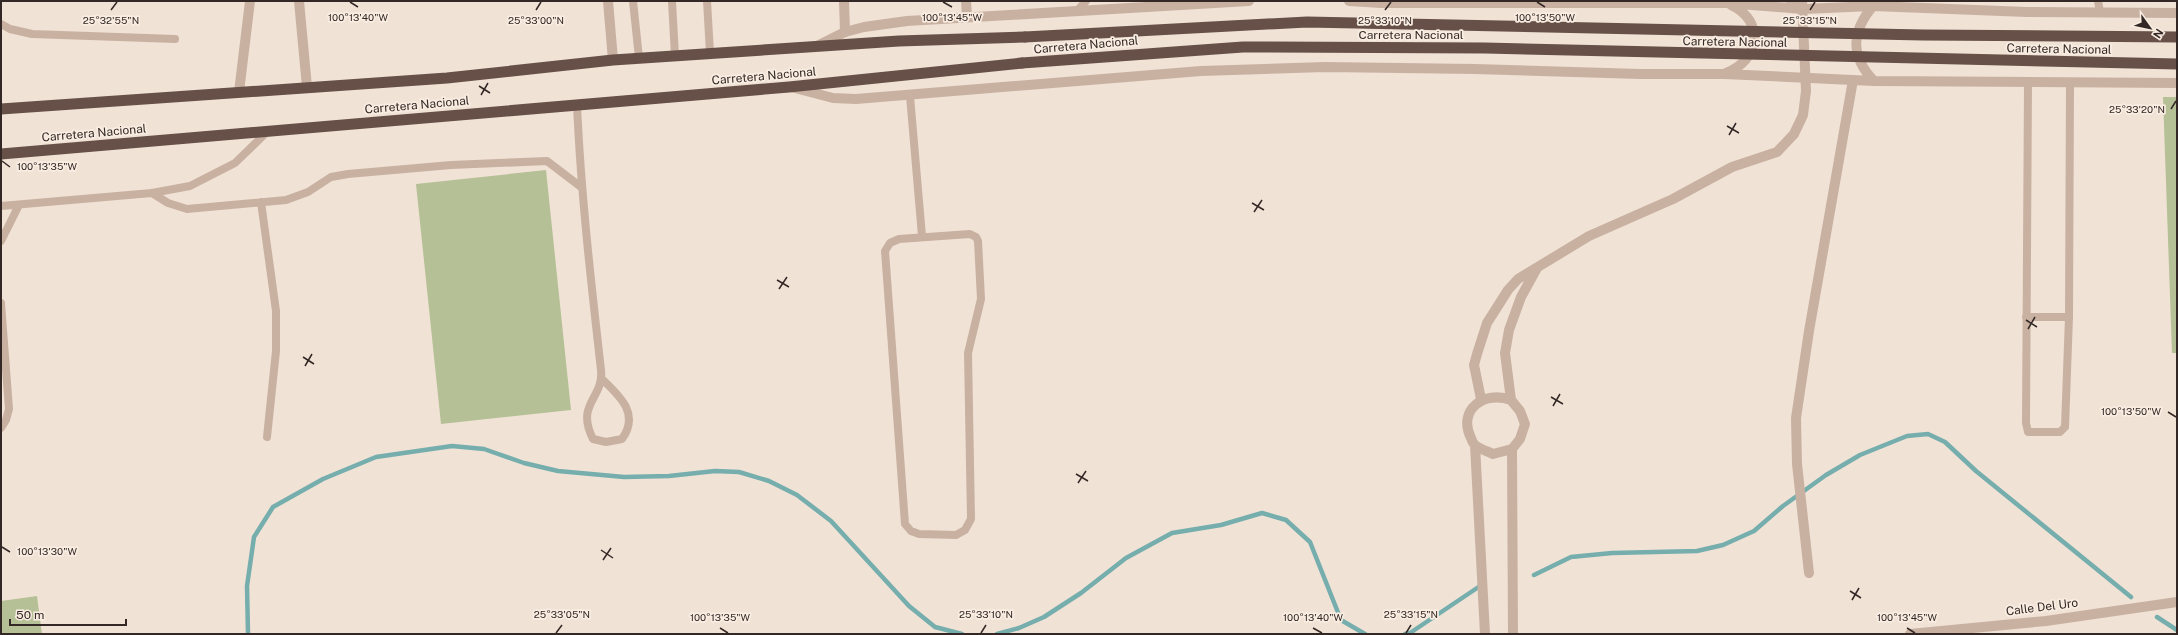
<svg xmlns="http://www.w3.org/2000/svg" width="2178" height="635" font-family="'Public Sans',sans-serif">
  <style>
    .green { fill: #b5c096 }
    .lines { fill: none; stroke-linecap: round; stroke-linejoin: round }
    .stream { stroke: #75aead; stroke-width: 4.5 }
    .service { stroke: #c9b1a2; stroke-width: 8 }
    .minor { stroke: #c9b1a2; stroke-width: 10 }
    .tertiary { stroke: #c9b1a2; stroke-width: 10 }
    .trunk { stroke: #665048; stroke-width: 11 }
    .trunk-bridge { stroke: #665048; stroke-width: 11 }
    .ticks { fill: none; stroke: #332825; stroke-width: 1.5 }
    .labels { text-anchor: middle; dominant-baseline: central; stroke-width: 3.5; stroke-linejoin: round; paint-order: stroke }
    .street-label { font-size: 12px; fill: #332825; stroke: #f9ede2 }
    .ticks-label { font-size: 10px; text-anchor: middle; fill: #332825; stroke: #f9ede2; stroke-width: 3.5; stroke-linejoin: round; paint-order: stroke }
  </style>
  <rect width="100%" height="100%" fill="#f1e2d6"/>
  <path class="green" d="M2163,97H2177V353H2172Z
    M546,170L571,410L441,424L416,184Z
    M37,596L42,634H1V601Z"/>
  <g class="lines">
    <path class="stream" d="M1534,575L1571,557L1612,553L1697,551L1723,545L1754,531L1783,506L1826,475L1860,455L1907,436L1928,434L1945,442L1976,471L2131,597
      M2157,617L2177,630
      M248,634L247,586L254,537L273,507L323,479L376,457L452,446L484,449L524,463L558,471L624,477L669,476L715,471L739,472L769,481L797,495L831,521L909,606L935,627L962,634
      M997,634L1019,628L1044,617L1081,593L1126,558L1172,533L1221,525L1262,513L1286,520L1310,542L1341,620L1365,634
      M1405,634L1410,633L1480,586"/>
    <path class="service" d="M633,1L639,58
      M672,1L675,56
      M707,1L710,53
      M1790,1L1803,9
      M2098,1L2100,12
      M1077,11L1086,1
      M1,24L10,29L32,34L175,39
      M2028,83L2026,423L2028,432H2060L2065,427L2069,317L2070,83
      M910,96L922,236
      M577,105C581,194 591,282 601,370C604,399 575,403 593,439L606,442L622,439C640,414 620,396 602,379
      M152,193L168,203L187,209L286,200L308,192L331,177L348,174L451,165L547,161L581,187
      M261,202L276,311V351L267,437
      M1,206L152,193L190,186L235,163L268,131
      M970,234L976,237L978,241L981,299L968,353L971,519L965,530L956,535L919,534L911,531L905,524L885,251L890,243L899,239Z
      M1,241L19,205
      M1,303L9,409L6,420L1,428
      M2026,317H2069"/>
    <path class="minor" d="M299,1L307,87
      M608,1L613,60
      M844,1L845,32
      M966,1L967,16
      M239,92L250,1
      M1481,399L1474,365L1477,354L1487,323L1508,290L1518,279L1589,236L1673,199L1732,167L1777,152L1794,134L1803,115L1806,91L1802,1
      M1511,400C1484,390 1457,410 1471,438C1472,441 1473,444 1476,446C1480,449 1487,451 1493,454L1512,449L1520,439L1525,424L1520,411L1511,400L1505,353L1509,330L1521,297L1537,268
      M1475,445L1485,634
      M1512,449L1513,634
      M1809,573L1797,464L1796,418L1809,331L1853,80
      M1910,634L2046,621L2177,602"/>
    <path class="tertiary" d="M1349,1L1381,3H1727L1803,9L1873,6L2027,12L2177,13
      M1873,6C1851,32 1850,56 1874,81
      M817,46L845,32L864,27L907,21L1249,1
      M1726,73C1759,61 1766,21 1731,5
      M791,87L833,98L856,99L1201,71L1325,67L1475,69L1640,74H1724L1874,81L2177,83"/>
    <path class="trunk" d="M1,109L447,78L613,60L899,41L1025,37
      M1,154L789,87L1022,63"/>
    <path class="trunk-bridge" d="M1025,37L1307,22L1923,35L2177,37
      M1022,63L1243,47L1485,48L2177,64"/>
  </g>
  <path class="ticks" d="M350,2L358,7M943,2L952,7M1537,2L1545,7M111,10L117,2M536,10L541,2M1385,10L1391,2M1810,10L1815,2M479,86L490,93M481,95L488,83M2171,109L2176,101M1727,126L1739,133M1729,135L1736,123M2,161L10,167M1252,203L1264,210M1254,212L1262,200M777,280L789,287M779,289L787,277M2026,320L2037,327M2028,329L2035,317M303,357L314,364M305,366L312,354M1551,397L1563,404M1553,406L1560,394M2168,412L2176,417M1076,474L1088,481M1078,483L1086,471M2,547L10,552M601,550L613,558M603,560L611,548M1850,591L1861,598M1852,600L1859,588M720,628L728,633M1313,628L1322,633M1907,628L1915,633M556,633L562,625M981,633L986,625M1406,633L1411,625"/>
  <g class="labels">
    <g class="street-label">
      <text x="1411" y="35">Carretera Nacional</text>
      <text transform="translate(1735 42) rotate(1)">Carretera Nacional</text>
      <text transform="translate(1086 45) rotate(-5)">Carretera Nacional</text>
      <text transform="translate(2059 49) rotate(1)">Carretera Nacional</text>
      <text transform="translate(764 76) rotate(-5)">Carretera Nacional</text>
      <text transform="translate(417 105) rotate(-5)">Carretera Nacional</text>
      <text transform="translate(94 133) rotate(-5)">Carretera Nacional</text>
      <text transform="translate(2042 607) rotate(-7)">Calle Del Uro</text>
    </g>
  </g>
  <g class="ticks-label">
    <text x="358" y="21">100°13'40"W</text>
    <text x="952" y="21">100°13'45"W</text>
    <text x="1545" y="21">100°13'50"W</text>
    <text x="111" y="24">25°32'55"N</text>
    <text x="536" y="24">25°33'00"N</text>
    <text x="1810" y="24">25°33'15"N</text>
    <text x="1385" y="24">25°33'10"N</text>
    <text x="2137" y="113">25°33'20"N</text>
    <text x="47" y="170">100°13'35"W</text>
    <text x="2131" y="415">100°13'50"W</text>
    <text x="47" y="555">100°13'30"W</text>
    <text x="562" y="618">25°33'05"N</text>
    <text x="986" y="618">25°33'10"N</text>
    <text x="1411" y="618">25°33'15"N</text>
    <text x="720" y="621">100°13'35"W</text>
    <text x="1313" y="621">100°13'40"W</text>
    <text x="1907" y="621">100°13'45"W</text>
  </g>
  <rect width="2178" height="635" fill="none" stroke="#332825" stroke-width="4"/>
  <g transform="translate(2150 28) rotate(123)" stroke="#f9ede2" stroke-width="3" paint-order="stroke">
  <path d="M0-3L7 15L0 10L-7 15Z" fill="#332825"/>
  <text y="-6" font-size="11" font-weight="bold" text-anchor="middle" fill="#332825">N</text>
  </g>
  <path d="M10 619v6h116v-6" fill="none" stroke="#332825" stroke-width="2"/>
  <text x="16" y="619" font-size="12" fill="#332825" stroke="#f9ede2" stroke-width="3" paint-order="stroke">50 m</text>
</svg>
